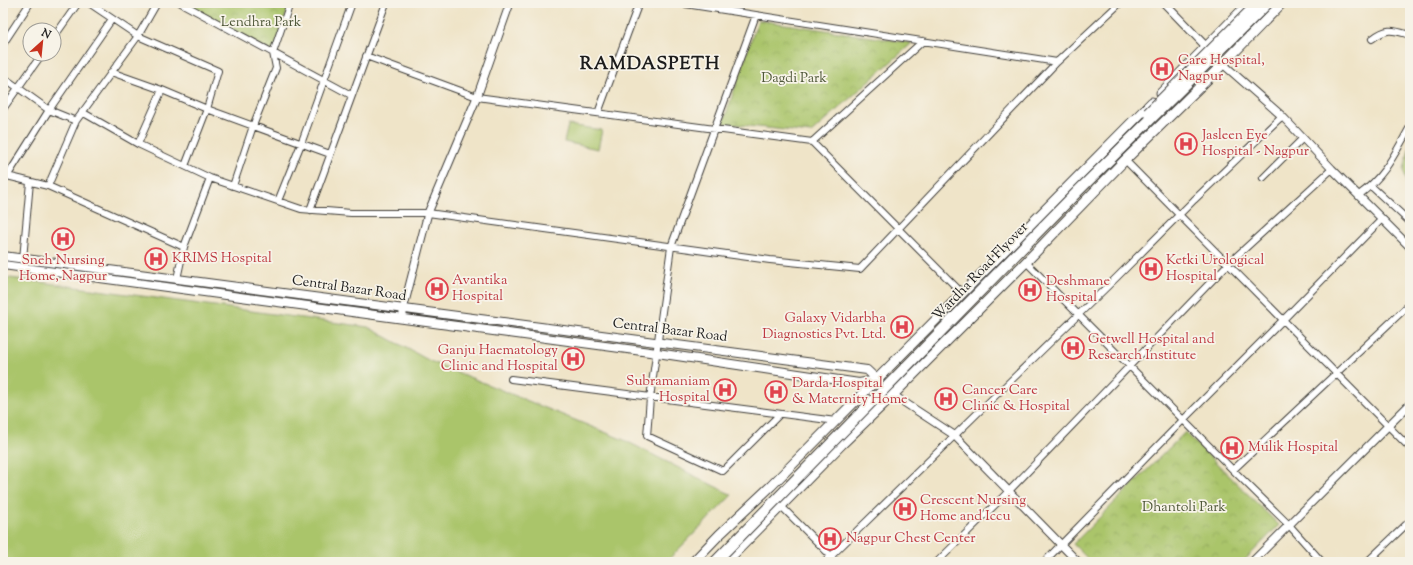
<svg xmlns="http://www.w3.org/2000/svg" width="1413" height="565" font-family="'Sorts Mill Goudy',serif">
  <style>
    .grass { fill: #aac56b; stroke: #637044 }
    .park { fill: url(#park-crowns); stroke: #637044 }
    .lines { fill: none; stroke-linecap: round; stroke-linejoin: round }
    .minor-casing { stroke: #3c3a36; stroke-width: 8 }
    .tertiary-casing { stroke: #3c3a36; stroke-width: 9 }
    .secondary-casing { stroke: #3c3a36; stroke-width: 10 }
    .primary-casing { stroke: #3c3a36; stroke-width: 11 }
    .minor { stroke: #fff; stroke-width: 6 }
    .tertiary { stroke: #fff; stroke-width: 7 }
    .secondary { stroke: #fff; stroke-width: 8 }
    .primary { stroke: #fff; stroke-width: 9 }
    .trunk-bridge-casing { stroke: #3c3a36; stroke-width: 12; stroke-linecap: butt }
    .trunk-bridge { stroke: #fff; stroke-width: 10 }
    .labels { text-anchor: middle; dominant-baseline: central; stroke-width: 3.5; stroke-linejoin: round; paint-order: stroke }
    .park-label { font-size: 14px; fill: #4e5738; stroke: #f7f3e8 }
    .health-label { font-size: 14px; fill: #be3a42; stroke: #f7f3e8; text-anchor: start }
    .street-label { font-size: 14px; fill: #1c1c1c; stroke: #f7f3e8 }
    .district-label { font-size: 18px; font-weight: bold; letter-spacing: 1px; fill: #1c1c1c; stroke: #f7f3e8 }
  </style>
  <defs>
    <pattern id="park-crowns" width="20" height="18" patternUnits="userSpaceOnUse"><rect width="20" height="18" fill="#aac56b"/><path d="M2 6a3 3 0 1 1 6 0M12 15a3 3 0 1 1 6 0" fill="none" stroke="#92a95c"/></pattern>
  </defs>
  <rect width="100%" height="100%" fill="#f7f3e8"/>
  <filter id="ink" filterUnits="userSpaceOnUse"><feTurbulence type="fractalNoise" baseFrequency=".025" numOctaves="2"/><feDisplacementMap in="SourceGraphic" scale="8" xChannelSelector="R" yChannelSelector="G"/><feConvolveMatrix kernelMatrix="1 2 1 2 8 2 1 2 1" color-interpolation-filters="sRGB"/></filter>
  <filter id="wash" filterUnits="userSpaceOnUse"><feTurbulence type="fractalNoise" baseFrequency=".012" numOctaves="4" result="noise"/><feDisplacementMap in="SourceGraphic" scale="16" xChannelSelector="R" yChannelSelector="G"/><feGaussianBlur stdDeviation="0.9" result="paint"/><feColorMatrix in="noise" values="0 0 0 0 0 0 0 0 0 0 0 0 0 0 0 0 0 1.4 0 .05"/><feComposite in="paint" operator="in"/></filter>
  <g filter="url(#wash)">
    <rect width="100%" height="100%" fill="#efe4c8"/>
    <path class="grass" d="M568,125L602,130L598,149L564,142Z
      M1410,146V202L1408,199L1404,169Z
      M3,277L368,327L430,361L624,440L732,495L666,562H3Z"/>
    <path class="park" d="M181,3H290L273,53Z
      M758,20L912,43L811,133L723,123Z
      M1185,432L1279,525L1243,562H1091L1073,544Z"/>
  </g>
  <g filter="url(#ink)">
    <g class="lines">
      <g class="minor-casing">
        <path id="minor" d="M89,3L138,36L218,71L207,109L185,166
          M181,3L351,95
          M679,3L1057,62
          M756,15L671,247L650,398L647,436L723,471L780,414
          M54,37L78,3
          M1372,39C1387,27 1393,30 1410,35
          M3,44L30,3
          M366,56L477,97L812,142L923,41
          M111,72L162,90L207,109L330,154
          M3,77L49,110L76,121
          M3,109L42,54
          M82,112L138,144L210,178L301,209L351,213H428L770,260L860,269L1057,62L1120,3
          M598,113L637,8L640,3
          M812,142L963,294
          M138,144L162,90
          M1125,160L1410,448
          M3,175L48,186L184,247
          M8,175L49,110L112,19
          M1263,178L1303,138
          M48,186L76,121L138,36L157,3
          M233,186L253,126L276,68L273,53L290,3
          M1371,186L1410,222
          M1359,195C1385,176 1394,155 1410,127
          M278,201L301,144L352,3
          M310,210L386,3
          M23,259L30,182
          M1026,262L1233,470L1289,525L1322,562
          M177,279L184,247L210,178
          M511,379L836,421
          M1233,470L1410,304
          M781,506L837,562
          M825,562L1117,277L1194,200L1282,116
          M937,562L1009,491L1228,264L1332,169
          M1044,562L1183,420L1283,320L1382,219
          M1367,562L1410,521"/>
      </g>
      <g class="tertiary-casing">
        <path id="tertiary" d="M1164,3L1223,64L1282,116L1332,169L1410,247
          M403,318V310L428,213L477,97L510,3
          M893,395L954,435L1078,562
          M1252,562L1410,404"/>
      </g>
      <g class="secondary-casing">
        <path id="secondary" d="M3,256L867,370L890,392
          M3,265L657,353L859,383L877,380"/>
      </g>
      <g class="primary-casing">
        <path id="primary" d="M1161,93L1249,3
          M693,562L719,535L771,486L1152,102
          M726,562L842,444L893,395L1026,262L1125,160L1223,64L1282,3"/>
      </g>
      <use href="#minor" class="minor"/>
      <use href="#tertiary" class="tertiary"/>
      <use href="#secondary" class="secondary"/>
      <use href="#primary" class="primary"/>
      <g class="trunk-bridge-casing">
        <path id="trunk-bridge" d="M1148,113L1258,3
          M715,562L1079,190L1268,3"/>
      </g>
      <use href="#trunk-bridge" class="trunk-bridge"/>
    </g>
  </g>
  <defs>
    <g id="hospital-ring" transform="scale(1.15)"><circle r="9.5" fill="#f7f3e8" stroke="#e0444e" stroke-width="1.5"/><path d="M-5-5h3v3.5h4V-5h3V5h-3V1.5h-4V5h-3Z" fill="#e0444e"/></g>
  </defs>
  <g fill-rule="evenodd">
    <use href="#hospital-ring" x="1162" y="69"/>
    <use href="#hospital-ring" x="1186" y="144"/>
    <use href="#hospital-ring" x="63" y="239"/>
    <use href="#hospital-ring" x="156" y="259"/>
    <use href="#hospital-ring" x="1151" y="269"/>
    <use href="#hospital-ring" x="437" y="289"/>
    <use href="#hospital-ring" x="1030" y="290"/>
    <use href="#hospital-ring" x="902" y="327"/>
    <use href="#hospital-ring" x="1073" y="348"/>
    <use href="#hospital-ring" x="573" y="359"/>
    <use href="#hospital-ring" x="725" y="390"/>
    <use href="#hospital-ring" x="776" y="392"/>
    <use href="#hospital-ring" x="946" y="399"/>
    <use href="#hospital-ring" x="1232" y="448"/>
    <use href="#hospital-ring" x="905" y="509"/>
    <use href="#hospital-ring" x="830" y="539"/>
  </g>
  <g class="labels">
    <g class="park-label">
      <text x="261" y="23">Lendhra Park</text>
      <text x="794" y="79">Dagdi Park</text>
      <text x="1184" y="508">Dhantoli Park</text>
    </g>
    <g class="health-label">
      <text x="1178" y="61">Care Hospital,<tspan x="1178" dy="16">Nagpur</tspan></text>
      <text x="1202" y="136">Jasleen Eye<tspan x="1202" dy="16">Hospital - Nagpur</tspan></text>
      <text x="172" y="259">KRIMS Hospital</text>
      <text x="63" y="261" text-anchor="middle">Sneh Nursing<tspan x="63" dy="16">Home, Nagpur</tspan></text>
      <text x="1166" y="261">Ketki Urological<tspan x="1166" dy="16">Hospital</tspan></text>
      <text x="452" y="281">Avantika<tspan x="452" dy="16">Hospital</tspan></text>
      <text x="1046" y="282">Deshmane<tspan x="1046" dy="16">Hospital</tspan></text>
      <text x="886" y="319" text-anchor="end">Galaxy Vidarbha<tspan x="886" dy="16">Diagnostics Pvt. Ltd.</tspan></text>
      <text x="1088" y="340">Getwell Hospital and<tspan x="1088" dy="16">Research Institute</tspan></text>
      <text x="558" y="351" text-anchor="end">Ganju Haematology<tspan x="558" dy="16">Clinic and Hospital</tspan></text>
      <text x="710" y="382" text-anchor="end">Subramaniam<tspan x="710" dy="16">Hospital</tspan></text>
      <text x="792" y="384">Darda Hospital<tspan x="792" dy="16">&amp; Maternity Home</tspan></text>
      <text x="962" y="391">Cancer Care<tspan x="962" dy="16">Clinic &amp; Hospital</tspan></text>
      <text x="1248" y="448">Mulik Hospital</text>
      <text x="920" y="501">Crescent Nursing<tspan x="920" dy="16">Home and Iccu</tspan></text>
      <text x="846" y="539">Nagpur Chest Center</text>
    </g>
    <g class="street-label">
      <text transform="translate(981 272) rotate(-46)">Wardha Road Flyover</text>
      <text transform="translate(349 289) rotate(8)">Central Bazar Road</text>
      <text transform="translate(670 331) rotate(7)">Central Bazar Road</text>
    </g>
    <g class="district-label">
      <text x="650" y="65">RAMDASPETH</text>
    </g>
  </g>
  <rect width="1413" height="565" fill="none" stroke="#f7f3e8" stroke-width="16"/>
  <g transform="translate(42 42) rotate(27)"><circle r="19" fill="#f7f3e8" stroke="#9f9d96"/>
  <path d="M0-3L7 15L0 10L-7 15Z" fill="#c8321e"/>
  <text y="-6" font-size="11" font-weight="bold" text-anchor="middle" fill="#1c1c1c">N</text>
  </g>
</svg>
